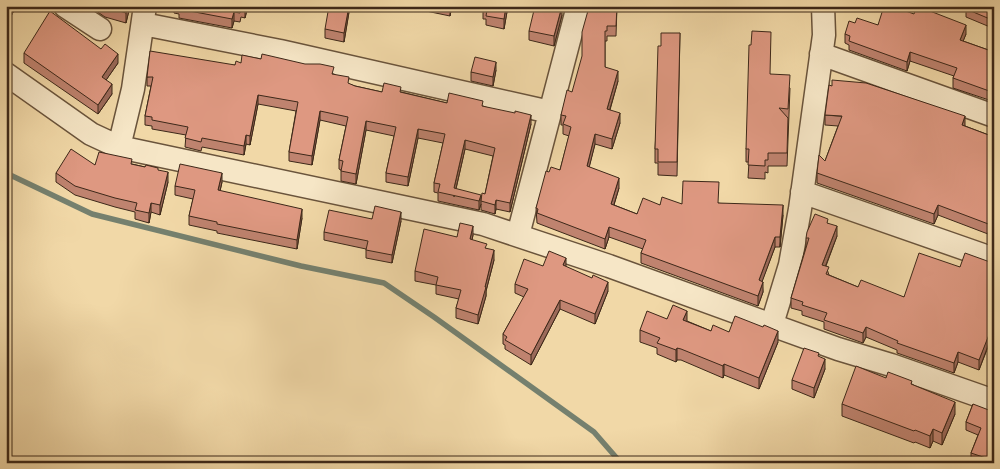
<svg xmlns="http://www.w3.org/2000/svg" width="1000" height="469" font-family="'IM FELL Great Primer',serif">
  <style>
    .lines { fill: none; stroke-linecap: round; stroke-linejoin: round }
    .stream { stroke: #75806e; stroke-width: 5.5 }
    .street-casing { stroke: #6a543c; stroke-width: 25 }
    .street { stroke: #f6e6c6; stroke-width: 22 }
    .wall { fill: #bf836f; stroke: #3d2819; fill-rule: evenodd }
    .shaded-wall { fill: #9b6a5a; stroke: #3d2819 }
    .building { fill: #de9881; stroke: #3d2819 }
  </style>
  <rect width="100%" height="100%" fill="#f1d8a7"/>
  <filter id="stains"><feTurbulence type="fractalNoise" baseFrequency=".004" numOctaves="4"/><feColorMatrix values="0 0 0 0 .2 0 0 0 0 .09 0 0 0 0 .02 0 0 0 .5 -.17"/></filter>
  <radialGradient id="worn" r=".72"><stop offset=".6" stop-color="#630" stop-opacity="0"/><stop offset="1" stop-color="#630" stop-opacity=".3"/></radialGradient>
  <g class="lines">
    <path class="stream" d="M6,173L92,214L301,266L384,283L434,317L594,432L621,463"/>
    <g class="street-casing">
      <path id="street" d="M65,6L100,29
        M143,24L280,51L550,112
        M821,54L994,116
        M6,74L91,134L119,147L483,224L609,266L838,349L891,365L994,401
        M119,147L133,89L145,6
        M802,192L994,259
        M518,235L578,6
        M772,324L790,265L800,209L824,35L823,6"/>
    </g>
    <use href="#street" class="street"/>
  </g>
  <path class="wall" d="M6,6H17L8,21L6,20Z
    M89,6H130L126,23L105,17Z
    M174,6H248L245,18L241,17L240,22L234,21L232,28L179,18V14L174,13Z
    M350,6L344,42L325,38V29Z
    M402,6H452L450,16Z
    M480,6H508L504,29L486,25V19H483V10H480Z
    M617,6L616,36H607V41H605V67L618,81L610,110L620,123L612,149L595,144L589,167L619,188L614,205L637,214L660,205L718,203L783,215L780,247H775L762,281L763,292L758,306L641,263V253L643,249L609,237L605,249L537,223L536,208L549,172L560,170L569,136L563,134V125H561V115L572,92Z
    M994,6L990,27L966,17V9Z
    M562,15L554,46L529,40V31Z
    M855,23L966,34L963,41L994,52V97L992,101L953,88V78L954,76L910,61L907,71L849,50V45L845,43V34Z
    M680,33L677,176L658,175V163H655V149L661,46Z
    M24,53L118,63L106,80L112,94L98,114L24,63Z
    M241,63L334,74L349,84L355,86L382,92H401L447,103L483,106L531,124L510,212L496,209L495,214L481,210V204L479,210L438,201V193L434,192V183L443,143L418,138L408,186L386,182V173L394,136L366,130L356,184L341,181V170L339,169V160L346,126L320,120L312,165L289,161V152L296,111L258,104L250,145L246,144L244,155L202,147L201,151L185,147L186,135L152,129V126L145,125V116L151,86H147V77L235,65ZM465,149L493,156L485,194L481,200L456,189Z
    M496,70L493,86L471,81V72Z
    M770,74L790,88L787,166H768V173L765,172V179L748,178L749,162H746V149Z
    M825,115L965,126L994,137V246L988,243V234L938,215L934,224L817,183V173L825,161L838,126L825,125Z
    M132,164L158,170L168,182L160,215L151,212L149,223L135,219V212L115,207L75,195L56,182V173L95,165Z
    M222,182L220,191L302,218L297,249L217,233V231L189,225V216L193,199L175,195V186Z
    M372,219L401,221L392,263L366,258V249L324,240V232Z
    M828,223L837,236L826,266L829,275L858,287L904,297L960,267L990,262H994V332L979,370L958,362L954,373L897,353V350L866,337L863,343L824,329V322L802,315V311L791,308V298L806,246V238Z
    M473,235L472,240L487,249L494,260L486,291V296L478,324L456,318V308L459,299L436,294V285L415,281V271L457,237Z
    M543,266L566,267L608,291L595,324L560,309L531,365L505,349V345L503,344V334L524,297L515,293V284Z
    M667,319L687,321L711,331L729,332L778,342L759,389L724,375L723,378L681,360H677L676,362L657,354V348L640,342V330Z
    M819,357L825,369L814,398L792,389V380Z
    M886,378L912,384L955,414L942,445L933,441L930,448L915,442L914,443L842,416V404Z
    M973,404L994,463H977L971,461V453L978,435L966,430V422Z"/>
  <path class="shaded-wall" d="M11,6H17L8,21V11Z
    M128,6H130L126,23V13Z
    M246,6H248L245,18V9Z
    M349,6H350L344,42V33Z
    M450,6H452L450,16Z
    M506,6H508L504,29V19Z
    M562,6V15L554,46V36Z
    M994,8V17L990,27V19Z
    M234,12V21L232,28V19Z
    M966,25V34L960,49V40Z
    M910,52V61L907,71V62Z
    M118,54V63L102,86V77Z
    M496,62V70L493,86V77Z
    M618,71V81L607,119V109Z
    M112,84V94L98,114V105Z
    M994,87V97L992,101V92Z
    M258,95V104L250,145V136Z
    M320,111V120L312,165V156Z
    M620,113V123L612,149V139Z
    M531,115V124L510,212V203Z
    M965,116V126L962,125Z
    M366,121V130L356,184V174Z
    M418,129V138L408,186V177Z
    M595,134V144L587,176V166Z
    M246,135V144L244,155V146Z
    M465,140V149L454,197V188Z
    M168,172V182L160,215V205Z
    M222,173V182L218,200V190Z
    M619,178V188L611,214V204Z
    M481,195V204L479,210V201Z
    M496,200V209L495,214V205Z
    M151,203V212L149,223V213Z
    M783,205V215L780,247V237Z
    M938,205V215L934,224V214Z
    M302,209V218L297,249V240Z
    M401,212V221L392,263V255Z
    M473,226V235L470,249V239Z
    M837,226V236L822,275V265Z
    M609,227V237L605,249V239Z
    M775,237V247L759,290V280Z
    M494,250V260L486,291V296L478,324V315Z
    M566,258V267L563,265Z
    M608,282V291L595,324V314Z
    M763,282V292L758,306V296Z
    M560,300V309L531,365V355Z
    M687,311V322L683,320Z
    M993,322V332L979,370V360Z
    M866,327V337L863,343V333Z
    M778,331V342L759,389V378Z
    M677,348V360L676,362V350Z
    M958,352V362L954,373V363Z
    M825,359V369L814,398V388Z
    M724,364V375L723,378V366Z
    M955,402V414L942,445V433Z
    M933,429V441L930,448V436Z"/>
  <path class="building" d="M6,6H11L8,11L6,10Z
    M103,6H128L126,13Z
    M179,6H246L245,9L241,8L240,13L234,12L232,19L179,9Z
    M329,6H349L344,33L325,29Z
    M484,6H506L504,19L486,16L487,10L483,9Z
    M535,6H562L554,36L529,31Z
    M591,6H617L616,26H607V31H605V67L618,71L607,109L620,113L612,139L595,134L587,166L619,178L611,204L637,214L643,198L660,205L662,197L682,204L683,181L719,182L718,203L783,205L780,237H775L759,280L763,282L758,296L641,253L646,240L609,227L605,239L537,213L538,209L536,208L546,171L549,172L551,167L560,170L571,127L563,124L566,116L561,115L567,90L572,92L582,56V32L589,7H591Z
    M884,6H892L914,14L917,6L966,25L960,40L994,52V87L992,92L953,78L957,68L910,52L907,62L849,41L850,36L845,34L849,21L855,23L857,18L878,25Z
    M967,6H994V8L990,19L966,9Z
    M50,11L101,49L105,44L118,54L102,77L112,84L98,105L24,53Z
    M752,31L771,32L770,74L790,75L788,109L779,108L788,118L787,153H768V160H765V166L748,165L749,149H746L749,45H751Z
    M661,33H680L677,162H658V149H655L658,46H661Z
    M150,51L235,65L236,61L241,63L242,55L261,59L262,54L305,64H320L334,67L332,74L349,77L348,83L355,86L382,92L384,83L401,87L400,92L447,103L449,93L483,101L482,106L515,113V111L531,115L510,203L496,200L495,205L481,201L482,193L485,194L495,148L465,140L454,188L481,195L479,201L438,192L440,184L434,183L445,134L418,129L408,177L386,173L396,127L366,121L356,174L341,171L343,161L339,160L348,117L320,111L312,156L289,152L298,102L258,95L250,136L246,135L244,146L202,138L201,142L185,138L188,127L152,120V117L145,116L153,77H147Z
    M475,57L496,62L493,77L471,72Z
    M832,80L866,83L965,116L962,125L994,137V236L988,233L991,225L938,205L934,214L817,173L819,155L825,161L842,116L825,115L829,85L832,86Z
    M71,149L95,165L99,152L132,159L131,164L145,167L146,165L158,168V170L168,172L160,205L151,203L149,213L135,210L137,203L115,198L75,186L56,173Z
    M180,164L222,173L218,190L302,209L297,240L217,224V222L189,216L195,190L175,186Z
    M375,206L401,212L392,255L366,250L368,241L324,232L329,210L372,219Z
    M815,214L828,219L827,223L837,226L822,265L829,267L826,274L858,287L861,280L904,297L919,253L960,267L965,253L990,262H994V322L979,360L958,352L954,363L897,343L898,341L866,327L863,333L824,320L827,313L802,305L803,302L791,298L809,238H806L807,232Z
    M460,223L473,226L470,239L487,244L485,248L494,250L485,287H486L478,315L456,308L461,290L436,285L438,277L415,271L424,229L457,237Z
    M549,251L566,258L563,265L592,278L593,275L608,282L595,314L560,300L531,355L505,340L507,337L503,334L528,289L515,284L524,259L543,266Z
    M673,305L687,311L683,320L711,331L713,325L729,332L735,316L763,327L764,325L778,331L759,378L724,364L723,366L681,349L677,348L676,350L657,343L660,338L640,330L647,311L667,319Z
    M804,348L819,353L818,356L825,359L814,388L792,380Z
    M856,366L886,378L888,372L912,381L911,384L955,402L942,433L933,429L930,436L915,430L914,431L842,404Z
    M973,404L994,412V456L992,460L971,453L981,428L966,422Z"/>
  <rect width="1000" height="469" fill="none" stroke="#f1d8a7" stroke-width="25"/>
  <rect x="8" y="8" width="985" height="454" fill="none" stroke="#3d2819" stroke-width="2.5"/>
  <rect x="12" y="12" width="975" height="444" fill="none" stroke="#3d2819"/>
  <rect width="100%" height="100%" filter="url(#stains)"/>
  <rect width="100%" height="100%" fill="url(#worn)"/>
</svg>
